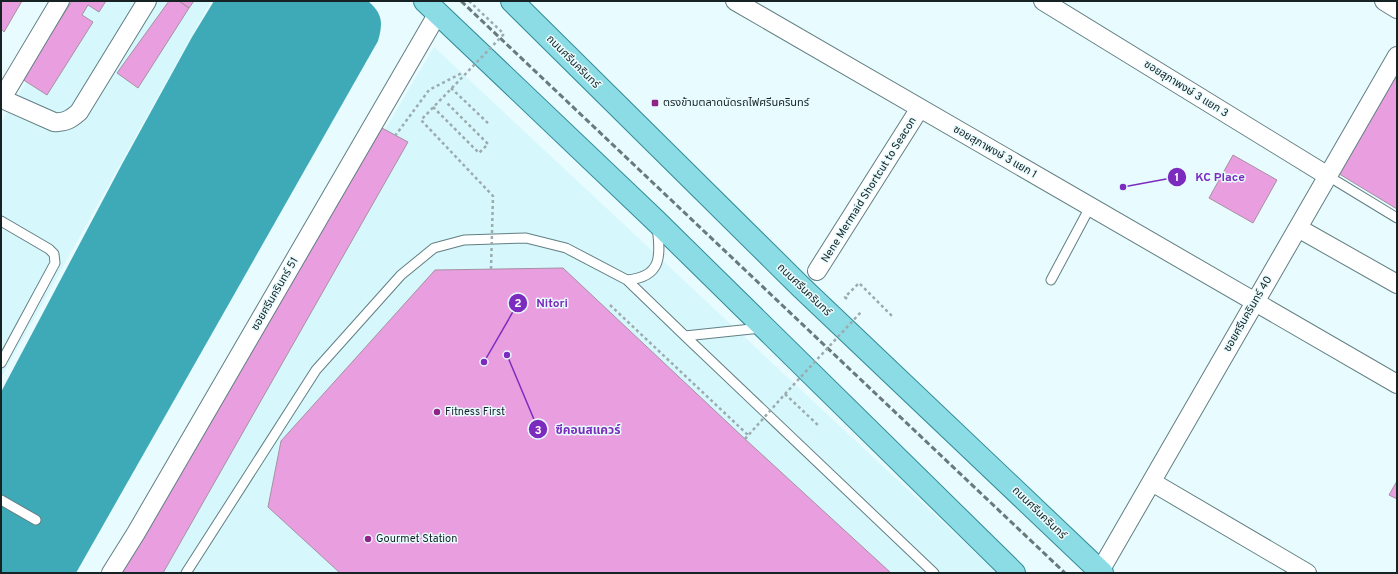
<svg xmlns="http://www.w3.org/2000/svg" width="1398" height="574" font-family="Overpass,'Noto Sans Thai',sans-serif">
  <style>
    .built { fill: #d6f7fc }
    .water { fill: #3eaab8 }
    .building { fill: #e99edf; stroke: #a691a2 }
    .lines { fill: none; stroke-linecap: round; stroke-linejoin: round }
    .lane-casing { stroke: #627f83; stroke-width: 11 }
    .street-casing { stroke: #627f83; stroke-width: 20 }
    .primary-casing { stroke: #318b97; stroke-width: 24 }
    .path { stroke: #9babae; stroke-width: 2.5; stroke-dasharray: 3 3; stroke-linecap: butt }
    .lane { stroke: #fff; stroke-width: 9 }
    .street { stroke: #fff; stroke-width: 18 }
    .primary { stroke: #8cdce6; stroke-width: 22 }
    .rail { stroke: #6a797a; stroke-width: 3; stroke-dasharray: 6 3; stroke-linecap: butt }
    .path-bridge { stroke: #9babae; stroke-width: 2.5; stroke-dasharray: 3 3; stroke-linecap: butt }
    .poi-dot { fill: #8f2387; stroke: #e8fbfe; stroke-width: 1.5 }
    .labels { text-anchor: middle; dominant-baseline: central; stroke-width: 3; stroke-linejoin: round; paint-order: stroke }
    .street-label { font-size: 11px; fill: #162223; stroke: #e8fbfe }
    .poi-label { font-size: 11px; fill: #162223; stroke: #e8fbfe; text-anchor: start }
    .leader { fill: none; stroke: #7b2cbf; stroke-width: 1.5 }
    .callout-dot { fill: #7b2cbf; stroke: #e8fbfe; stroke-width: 1.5 }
    .mark-label { font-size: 12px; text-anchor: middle; font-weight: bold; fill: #fff }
    .callout-label { font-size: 12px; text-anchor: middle; font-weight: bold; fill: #7b2cbf; stroke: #e8fbfe; stroke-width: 3; stroke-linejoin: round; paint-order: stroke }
  </style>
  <rect width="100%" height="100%" fill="#e8fbfe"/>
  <path class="built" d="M76,1H211L1,378V123Z
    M434,47L997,573H121Z"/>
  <path class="water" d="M214,1H368C383,14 383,23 378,41L76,573H1V392L121,166L192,37Z"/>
  <path class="building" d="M1,1H22L4,32L1,29Z
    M72,1H106L99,12L88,5L82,15L93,22L47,95L22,79Z
    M169,1H179L189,8L138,88L117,73Z
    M179,1H194L189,8Z
    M1397,70V209L1336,172Z
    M382,128L408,142L163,573H121Z
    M1233,155L1277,180L1253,223L1209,198Z
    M563,268L745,439L891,573H340L268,507L281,441L435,270Z
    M1397,481V499L1389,495Z"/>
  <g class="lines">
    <g class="lane-casing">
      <path id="lane" d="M1328,176L1397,218
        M1,221L49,249L54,254L55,263L1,363
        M627,280C662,277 661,256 657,227
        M1051,280L1090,207
        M685,336L761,328
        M1,500L36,520
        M186,573L316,370L401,275L434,248L464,240L526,238L566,248L627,280L685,336L934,573"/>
    </g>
    <g class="street-casing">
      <path id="street" d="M735,1L1397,384
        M1043,1L1328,176
        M1384,1L1397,9
        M2,99L54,122C65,123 71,119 79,112L147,1
        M1,100L60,1
        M1298,228L1397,284
        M817,271L920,108
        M1152,482L1307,573
        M1100,571L1397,56
        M111,573L136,533L438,13"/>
    </g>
    <g class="primary-casing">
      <path id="primary" d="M425,1L655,220L1014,573
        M512,1L801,287L1102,573"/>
    </g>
    <path class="path" d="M469,1L504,34
      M451,88L490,125
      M433,107L479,153L488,144L447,103
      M395,136L429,90L462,73
      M847,299L845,297L859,283L892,316
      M610,305L748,435L745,439
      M785,394L819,426"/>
    <use href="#lane" class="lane"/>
    <use href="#street" class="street"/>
    <use href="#primary" class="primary"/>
    <path class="rail" d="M461,1L1065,573"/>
    <path class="path-bridge" d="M491,269L493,196L421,120L504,34
      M745,439L785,394L861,312"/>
  </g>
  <g class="poi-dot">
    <rect x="651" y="99" width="8" height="8" rx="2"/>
    <circle cx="437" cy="412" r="4"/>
    <circle cx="368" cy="539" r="4"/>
  </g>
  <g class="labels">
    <g class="street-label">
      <text transform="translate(573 62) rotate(45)">ถนนศรีนครินทร์</text>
      <text transform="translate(1186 89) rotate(32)">ซอยสุภาพงษ์ 3 แยก 3</text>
      <text transform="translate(995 152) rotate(30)">ซอยสุภาพงษ์ 3 แยก 1</text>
      <text transform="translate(869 190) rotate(-58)">Nene Mermaid Shortcut to Seacon</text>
      <text transform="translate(804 290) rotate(44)">ถนนศรีนครินทร์</text>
      <text transform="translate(275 294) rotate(-60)">ซอยศรีนครินทร์ 51</text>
      <text transform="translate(1248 314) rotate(-60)">ซอยศรีนครินทร์ 40</text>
      <text transform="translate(1039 513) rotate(44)">ถนนศรีนครินทร์</text>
    </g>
    <g class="poi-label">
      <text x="663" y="103">ตรงข้ามตลาดนัดรถไฟศรีนครินทร์</text>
      <text x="445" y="412">Fitness First</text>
      <text x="376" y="539">Gourmet Station</text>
    </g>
  </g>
  <path class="leader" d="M1123 187L1177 177M484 362L518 303M507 355L538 429"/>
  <g class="callout-dot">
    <circle cx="1123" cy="187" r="4"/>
    <circle cx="484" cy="362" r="4"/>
    <circle cx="507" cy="355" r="4"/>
    <circle cx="1177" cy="177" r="10"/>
    <circle cx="518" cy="303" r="10"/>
    <circle cx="538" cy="429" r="10"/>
  </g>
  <g class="mark-label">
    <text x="1177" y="181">1</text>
    <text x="518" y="307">2</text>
    <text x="538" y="434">3</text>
  </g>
  <g class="callout-label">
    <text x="1220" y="181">KC Place</text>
    <text x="552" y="307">Nitori</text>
    <text x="588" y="434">ซีคอนสแควร์</text>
  </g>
  <rect width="1398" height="574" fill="none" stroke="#162223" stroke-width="4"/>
</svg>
